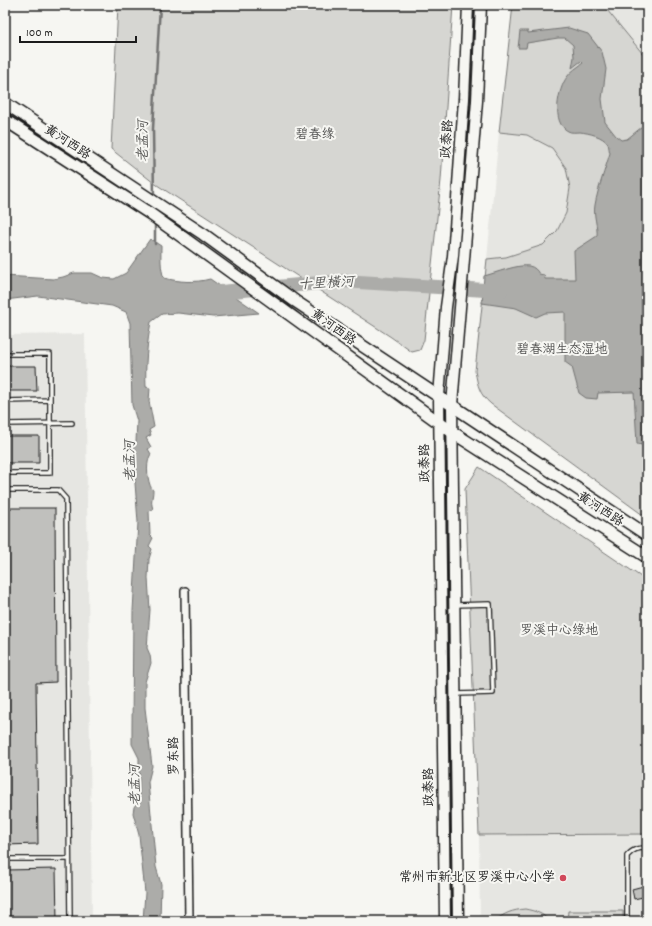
<svg xmlns="http://www.w3.org/2000/svg" width="652" height="926" font-family="Dekko,'LXGW WenKai TC',sans-serif">
  <style>
    .built { fill: #e6e6e2 }
    .green { fill: #d6d6d2; stroke: #797977 }
    .water { fill: #acaca9; stroke: #727271 }
    .lines { fill: none; stroke-linecap: round; stroke-linejoin: round }
    .stream { stroke: #727271; stroke-width: 2.5 }
    .river { stroke: #acaca9; stroke-width: 14 }
    .building { fill: #c0c0bd; stroke: #1c1c1c }
    .lane-casing { stroke: #1c1c1c; stroke-width: 6 }
    .street-casing { stroke: #1c1c1c; stroke-width: 10 }
    .secondary-casing { stroke: #1c1c1c; stroke-width: 13 }
    .primary-casing { stroke: #1c1c1c; stroke-width: 14 }
    .lane { stroke: #f6f6f2; stroke-width: 3.5 }
    .street { stroke: #f6f6f2; stroke-width: 7 }
    .secondary { stroke: #f6f6f2; stroke-width: 10 }
    .primary { stroke: #f6f6f2; stroke-width: 11 }
    .poi-dot { fill: #d1495b; stroke: #f6f6f2; stroke-width: 1.5 }
    .labels { text-anchor: middle; dominant-baseline: central; stroke-width: 4; stroke-linejoin: round; paint-order: stroke }
    .park-label { font-size: 13px; fill: #545453; stroke: #f6f6f2 }
    .street-label { font-size: 13px; fill: #1c1c1c; stroke: #f6f6f2 }
    .poi-label { font-size: 13px; fill: #1c1c1c; stroke: #f6f6f2; text-anchor: end }
    .water-label { font-size: 14px; font-style: italic; fill: #565654; stroke: #f6f6f2 }
  </style>
  <rect width="100%" height="100%" fill="#f6f6f2"/>
  <filter id="ink" filterUnits="userSpaceOnUse"><feTurbulence type="fractalNoise" baseFrequency=".025" numOctaves="2"/><feDisplacementMap in="SourceGraphic" scale="8" xChannelSelector="R" yChannelSelector="G"/><feConvolveMatrix kernelMatrix="1 2 1 2 8 2 1 2 1" color-interpolation-filters="sRGB"/></filter>
  <g filter="url(#ink)">
    <path class="built" d="M603,5H647V59Z
      M499,132L527,135L552,148L566,168L570,188L566,213L557,231L543,245L506,257L487,259Z
      M85,334L92,921H5V335Z
      M647,834V921H480L479,835Z"/>
    <path class="green" d="M118,5H453L441,180L424,340L420,350L412,352L391,337L154,183L111,149Z
      M513,5H603L647,59V518L491,404C479,394 478,386 475,371L487,259L506,257L543,245L557,231L566,213L570,188L566,168L552,148L527,135L499,132Z
      M479,467L647,581V834L479,835L465,489Z
      M525,909C535,911 543,913 549,921H495C504,913 513,910 525,909Z
      M568,911H623V921H567Z"/>
    <path class="water" d="M569,28L588,34L602,52L606,69L602,99L605,122L616,136L621,140L627,139L647,123V446L637,444L634,392L598,393L597,399L586,398L579,393L572,367L565,362V312L545,313L536,317L516,308L482,303L484,276C496,273 518,264 529,266C534,267 537,270 539,274L544,275L545,279H575L574,251L597,236C598,226 593,216 595,205C598,188 605,170 610,153C609,151 609,146 608,144C603,136 589,133 580,132C576,132 571,133 568,131C551,123 558,89 567,77C571,71 578,67 583,63L581,61L572,68L574,57L573,45L565,38H558L527,43L526,48H518L520,31H528V33Z
      M150,239L161,246C161,256 160,268 164,278C179,282 195,283 210,279L259,313L213,317L178,313L162,314L151,322C147,343 145,365 146,387L150,388L149,401L154,427L149,430L151,435L146,438L151,447L148,449L151,454C146,461 147,477 150,485C150,485 152,490 153,490C153,498 150,500 153,509L149,511L150,535L153,538L149,546L152,549L149,559L148,578L150,610L147,648L150,655L151,663L145,682V708L152,766L148,782L149,793L156,867L161,884L160,921H143L145,893L139,835L133,813L134,807L139,800V758L132,744V728L133,611L138,522L135,483L136,458L133,451L134,445L136,442L137,421L132,405L130,323L126,312L112,306L38,296L5,300V276L53,279L63,277L74,273H92L103,278L114,279L126,273Z"/>
    <g class="lines">
      <path class="stream" d="M154,198L153,129L160,5
        M155,221V244"/>
      <path class="river" d="M210,293L343,281L501,291"/>
    </g>
    <path class="building" d="M5,366H36L37,391H5Z
      M5,436H39V463H5Z
      M5,508H55L56,682L36,683L38,844L5,845Z
      M56,869L57,921H5V870Z
      M647,885V896L634,899L632,889Z"/>
    <g class="lines">
      <g class="lane-casing">
        <path id="lane" d="M5,354H50V473H5
          M5,401L50,400
          M5,424L72,423
          M5,490H58L66,499L70,921
          M455,605L490,604L493,693L456,694
          M5,859H69
          M627,921V856C633,849 638,848 647,848"/>
      </g>
      <g class="street-casing">
        <path id="street" d="M185,591L189,921"/>
      </g>
      <g class="secondary-casing">
        <path id="secondary" d="M445,921L439,396L446,307L453,256L464,99L468,5
          M458,921L452,405L477,101L481,5"/>
      </g>
      <g class="primary-casing">
        <path id="primary" d="M5,103L203,234L295,301L647,535
          M5,120L149,213L192,244L452,432L647,557"/>
      </g>
      <use href="#lane" class="lane"/>
      <use href="#street" class="street"/>
      <use href="#secondary" class="secondary"/>
      <use href="#primary" class="primary"/>
    </g>
  </g>
  <circle class="poi-dot" cx="563" cy="878" r="4"/>
  <g class="labels">
    <g class="park-label">
      <text x="315" y="135">碧春缘</text>
      <text x="562" y="350">碧春湖生态湿地</text>
      <text x="559" y="631">罗溪中心绿地</text>
    </g>
    <g class="street-label">
      <text transform="translate(448 139) rotate(-86)">政泰路</text>
      <text transform="translate(67 143) rotate(33)">黄河西路</text>
      <text transform="translate(333 328) rotate(36)">黄河西路</text>
      <text transform="translate(426 463) rotate(-91)">政泰路</text>
      <text transform="translate(600 510) rotate(33)">黄河西路</text>
      <text transform="translate(175 756) rotate(-91)">罗东路</text>
      <text transform="translate(430 787) rotate(-91)">政泰路</text>
    </g>
    <g class="poi-label">
      <text x="555" y="878">常州市新北区罗溪中心小学</text>
    </g>
    <g class="water-label">
      <text transform="translate(144 141) rotate(-90)">老孟河</text>
      <text transform="translate(326 284) rotate(-3)">十里横河</text>
      <text transform="translate(131 461) rotate(-91)">老孟河</text>
      <text transform="translate(136 785) rotate(-91)">老孟河</text>
    </g>
  </g>
  <rect width="652" height="926" fill="none" stroke="#f6f6f2" stroke-width="20"/>
  <rect x="10" y="10" width="632" height="906" fill="none" stroke="#1c1c1c" stroke-width="1.5" filter="url(#ink)"/>
  <path d="M20 36v6h116v-6" fill="none" stroke="#1c1c1c" stroke-width="2"/>
  <text x="26" y="36" font-size="12" fill="#1c1c1c" stroke="#f6f6f2" stroke-width="3" paint-order="stroke">100 m</text>
</svg>
